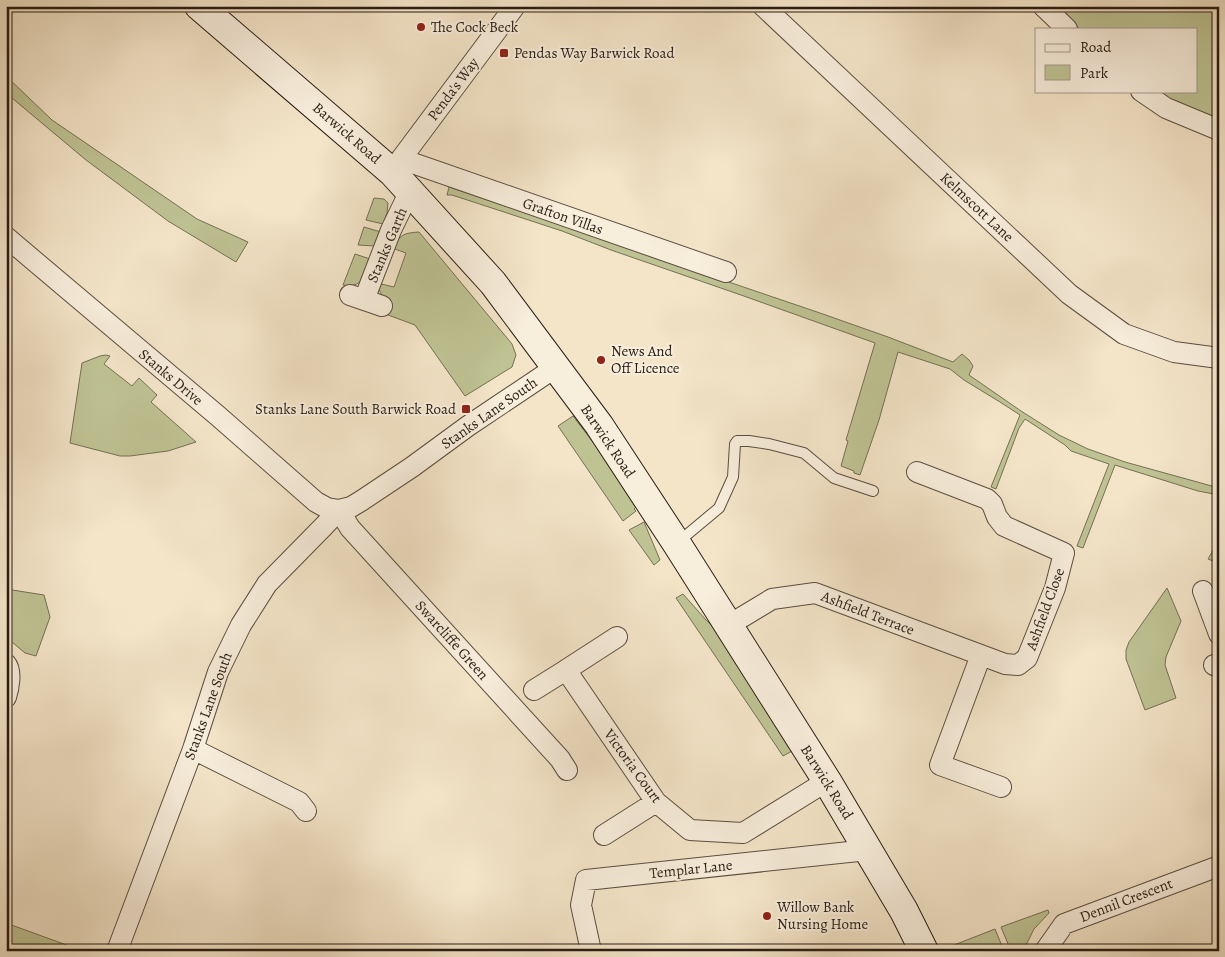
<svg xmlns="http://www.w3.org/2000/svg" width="1225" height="957" font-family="Alegreya,serif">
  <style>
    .green { fill: #bfc394; stroke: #747054 }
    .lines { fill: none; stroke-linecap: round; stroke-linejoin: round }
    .lane-casing { stroke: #5b4e40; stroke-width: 12 }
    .street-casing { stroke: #5b4e40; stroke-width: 22 }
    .secondary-casing { stroke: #281c13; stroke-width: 30 }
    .lane { stroke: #f8eedc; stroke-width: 10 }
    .street { stroke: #f8eedc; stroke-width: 20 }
    .secondary { stroke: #f8eedc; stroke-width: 28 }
    .poi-dot { fill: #8f2418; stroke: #f8eedc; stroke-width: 2 }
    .labels { text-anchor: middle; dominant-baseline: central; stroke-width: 4; stroke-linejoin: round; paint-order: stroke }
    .poi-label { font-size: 15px; fill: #281c13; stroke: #f8eedc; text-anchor: start }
    .street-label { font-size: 15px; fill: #281c13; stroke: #f8eedc }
  </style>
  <rect width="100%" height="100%" fill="#f4e5c9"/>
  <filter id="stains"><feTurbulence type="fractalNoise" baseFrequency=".004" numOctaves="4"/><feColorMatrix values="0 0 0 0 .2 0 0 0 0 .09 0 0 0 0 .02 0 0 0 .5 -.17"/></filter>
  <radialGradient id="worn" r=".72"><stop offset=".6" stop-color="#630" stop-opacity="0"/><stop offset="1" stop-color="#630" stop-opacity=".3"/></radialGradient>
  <path class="green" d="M1056,6H1219V121L1172,101L1157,91H1196V29H1080Z
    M6,76L52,120L197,219L248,242L236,262L168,221L86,160L6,93Z
    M449,187L820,313L888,337L953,362L962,354L969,360L973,366L969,375L1021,411L1059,435L1088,449L1125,462L1219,488V495L1198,491L1115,465L1083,548L1077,546L1109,464L1071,451L1065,445L1025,419L1019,428L996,489L991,487L1020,415L1000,402L964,380L950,369L898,352L879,420L860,475L854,473V471L841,466L848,441L846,440L875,343L741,295L611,250L562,231L452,195H447Z
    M374,198L384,199L388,203L387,213L383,224L366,220Z
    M364,227L381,232L375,246L358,245Z
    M419,232L512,344L516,355L512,367L465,396L415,325L388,315L392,303C382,300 380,292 377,283L394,287L406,253L392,248C400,235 403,233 419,232Z
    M355,254L370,259C365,274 363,289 343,285Z
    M106,355L110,356L104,364L132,386L139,378L157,395L151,402L196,442L168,451L130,456H120L70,443L82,363L100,356Z
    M573,416L605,458L637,506L634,509L636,511L623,521L558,426Z
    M644,522L660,560L654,565L629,530Z
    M1219,540V552L1213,561L1208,559Z
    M1167,588L1181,621L1166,657L1165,665L1176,698L1145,710L1126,659V650L1129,642Z
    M6,589L44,595L50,617L36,656L25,653L6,637Z
    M683,594L706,620L720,633L794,750L783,756L676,598Z
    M1048,910L1049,913L1034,929L1023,951H1011L1001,927Z
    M6,923L83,951H6Z
    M995,929L1004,951H957L954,945Z"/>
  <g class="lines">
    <g class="lane-casing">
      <path id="lane" d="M677,543L719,508L733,477L735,444L737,441H749L769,444L804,453L834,478L873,491"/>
    </g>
    <g class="street-casing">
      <path id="street" d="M763,6L1069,294L1124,334L1174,352L1219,358
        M1043,6L1067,29
        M1141,91L1166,108L1219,130
        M401,159L726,272
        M395,170L401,159L515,6
        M6,237L218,416L316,502L327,508L339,510
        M350,295L382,306
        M364,300L391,230L410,191
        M339,510L350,528L560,759L567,770
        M1203,591L1219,634
        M729,625L772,599L815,593L1005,664L1018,665L1027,658L1055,588L1064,553L1004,526L997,517L992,504L987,499L917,472
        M617,637L566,670L656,802L690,830L743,833L827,781
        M981,655L940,765L1001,787
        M6,664C12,671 9,688 6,697
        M1214,665L1219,664
        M534,690L566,670
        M193,749L299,802L306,811
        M604,835L656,802
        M117,951L193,749L218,672L241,625L267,584L324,526L339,510L351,507L361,501L412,467L468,426L556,367
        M591,951L581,905L586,880L868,850
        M1045,951L1064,924L1219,866"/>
    </g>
    <g class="secondary-casing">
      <path id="secondary" d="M199,6L393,173L493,283L599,425L677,544L827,781L904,911L924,951"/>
    </g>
    <use href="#lane" class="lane"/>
    <use href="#street" class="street"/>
    <use href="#secondary" class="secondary"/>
  </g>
  <g class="poi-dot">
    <circle cx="421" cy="27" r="5"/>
    <rect x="499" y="48" width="10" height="10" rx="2.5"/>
    <circle cx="601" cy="360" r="5"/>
    <rect x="461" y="404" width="10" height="10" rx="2.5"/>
    <circle cx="767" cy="916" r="5"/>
  </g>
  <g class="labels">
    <g class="poi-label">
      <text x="431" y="27">The Cock Beck</text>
      <text x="514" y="53">Pendas Way Barwick Road</text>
      <text x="611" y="351">News And<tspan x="611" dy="17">Off Licence</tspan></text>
      <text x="456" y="409" text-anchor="end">Stanks Lane South Barwick Road</text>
      <text x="777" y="907">Willow Bank<tspan x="777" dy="17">Nursing Home</tspan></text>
    </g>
    <g class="street-label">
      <text transform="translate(453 89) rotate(-53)">Penda's Way</text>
      <text transform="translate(347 133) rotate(41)">Barwick Road</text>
      <text transform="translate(977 207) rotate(43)">Kelmscott Lane</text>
      <text transform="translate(563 216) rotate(19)">Grafton Villas</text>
      <text transform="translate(387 245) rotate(-67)">Stanks Garth</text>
      <text transform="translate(171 377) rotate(40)">Stanks Drive</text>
      <text transform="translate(489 413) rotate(-35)">Stanks Lane South</text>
      <text transform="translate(608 441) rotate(56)">Barwick Road</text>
      <text transform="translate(1045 609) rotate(-70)">Ashfield Close</text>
      <text transform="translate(868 613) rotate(21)">Ashfield Terrace</text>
      <text transform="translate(452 640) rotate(48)">Swarcliffe Green</text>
      <text transform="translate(208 706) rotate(-70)">Stanks Lane South</text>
      <text transform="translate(633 766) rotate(54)">Victoria Court</text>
      <text transform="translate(827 782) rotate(58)">Barwick Road</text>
      <text transform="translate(691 869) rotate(-6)">Templar Lane</text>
      <text transform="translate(1126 900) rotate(-21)">Dennil Crescent</text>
    </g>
  </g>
  <rect width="1225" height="957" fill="none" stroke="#f4e5c9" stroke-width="25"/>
  <rect x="8" y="8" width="1210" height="942" fill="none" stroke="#281c13" stroke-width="2.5"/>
  <rect x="12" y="12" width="1200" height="932" fill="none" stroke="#281c13"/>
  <rect x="1035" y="28" width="162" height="65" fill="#f8eedc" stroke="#a59a8c"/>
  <rect x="1045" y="44" width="25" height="8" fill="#f8eedc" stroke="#a59a8c"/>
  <text x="1080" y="52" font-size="15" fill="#281c13">Road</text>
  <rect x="1045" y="65" width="25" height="15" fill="#bfc394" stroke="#a59a8c"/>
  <text x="1080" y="78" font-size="15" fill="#281c13">Park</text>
  <rect width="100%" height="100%" filter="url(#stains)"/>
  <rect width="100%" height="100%" fill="url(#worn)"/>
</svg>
